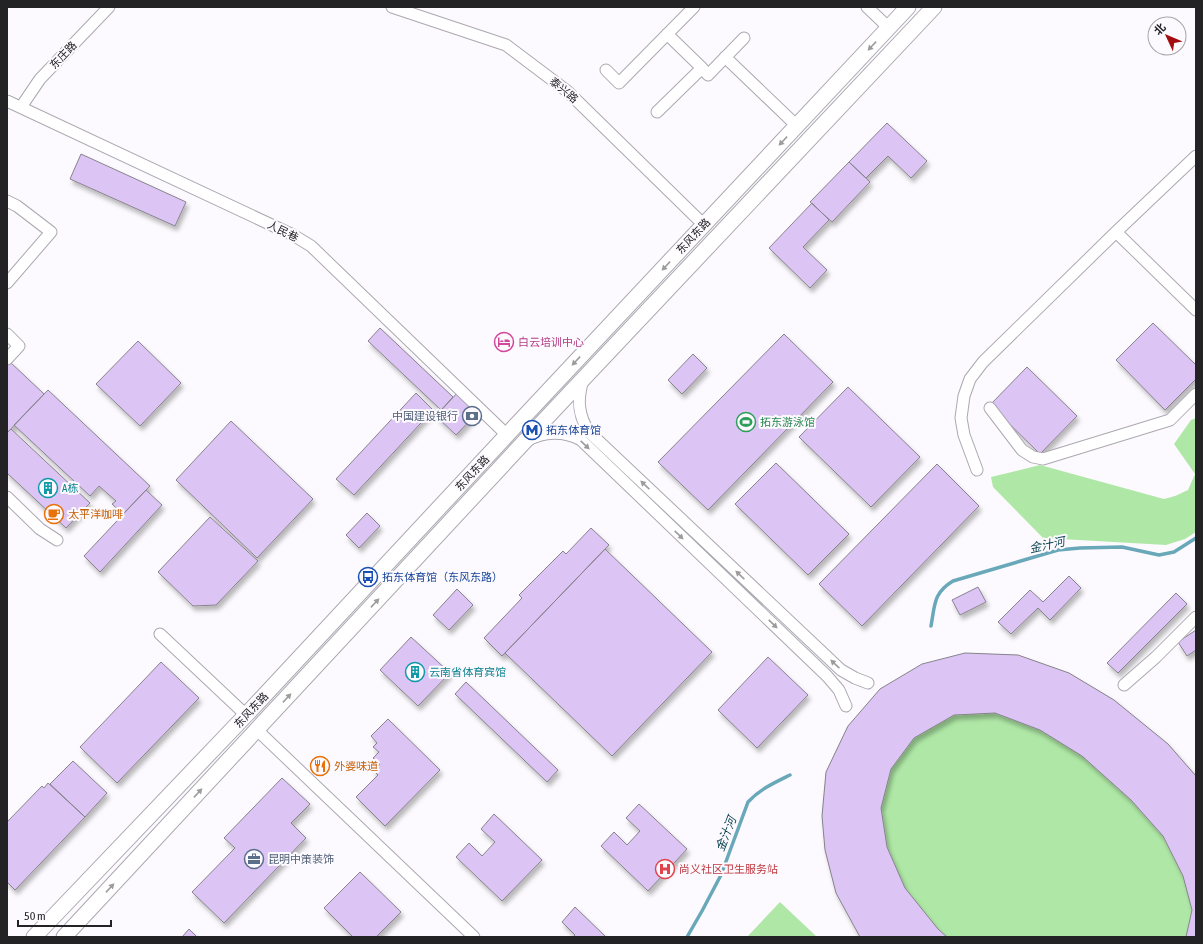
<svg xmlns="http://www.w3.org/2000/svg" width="1203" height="944" font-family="'Asap Condensed','Noto Sans SC',sans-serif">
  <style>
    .green { fill: #afe8a6 }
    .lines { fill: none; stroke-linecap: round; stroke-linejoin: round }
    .stream { stroke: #68a8b9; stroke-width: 3.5 }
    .building { fill: #dcc5f4; stroke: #87838c; filter: url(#shadow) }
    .street-casing { stroke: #aca8b1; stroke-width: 13 }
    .secondary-casing { stroke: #aca8b1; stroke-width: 17 }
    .street { stroke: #fff; stroke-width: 11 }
    .secondary { stroke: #fff; stroke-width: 15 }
    .oneway { fill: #9c9c9d }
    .labels { text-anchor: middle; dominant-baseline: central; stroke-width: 4; stroke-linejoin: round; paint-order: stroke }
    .street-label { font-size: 11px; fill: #232225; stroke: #fcfafe }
    .hotel-label { font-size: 11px; fill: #b23c85; stroke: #fcfafe; text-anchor: start }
    .service-label { font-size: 11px; fill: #4e5e75; stroke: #fcfafe; text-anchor: end }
    .leisure-label { font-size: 11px; fill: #27864d; stroke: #fcfafe; text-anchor: start }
    .transit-label { font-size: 11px; fill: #164399; stroke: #fcfafe; text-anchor: start }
    .culture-label { font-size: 11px; fill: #0d838f; stroke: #fcfafe; text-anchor: start }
    .food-label { font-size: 11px; fill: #c56008; stroke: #fcfafe; text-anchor: start }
    .health-label { font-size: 11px; fill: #be3a42; stroke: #fcfafe; text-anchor: start }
    .water-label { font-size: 12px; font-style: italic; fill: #0f4753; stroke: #fcfafe }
  </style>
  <defs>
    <filter id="shadow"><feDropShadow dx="2.5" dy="4.5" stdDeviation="2" flood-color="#0004"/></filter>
  </defs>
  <rect width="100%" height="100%" fill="#fcfafe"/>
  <path class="green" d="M1196,418V532L1185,539L1166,545L1043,538L993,487L991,477L1040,465L1164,499L1175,496L1188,490L1195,474L1174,444L1191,420Z
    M965,653L1018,655L1069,673L1114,700L1168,744L1196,776V937H861L836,893L825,850L822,816L826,772L848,726L880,689Z
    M780,902L817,937H747Z"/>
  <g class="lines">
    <path class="stream" d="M931,626C935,605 933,593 953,581L1058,550L1080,548L1122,547L1159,555L1174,552L1196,538
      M687,937L702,911L721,875L748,802C760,789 774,783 790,775"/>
  </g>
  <path class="building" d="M887,123L927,161L911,178L888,156L866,178L849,162Z
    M81,154L186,202L175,226L70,179Z
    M849,162L870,182L832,222L810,202Z
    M812,203L829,220L803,247L827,270L810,288L769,248Z
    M1153,323L1196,365V379L1165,410L1116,360Z
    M380,328L453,397L441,410L368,341Z
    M784,334L833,382L708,510L658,462Z
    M138,341L181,383L140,426L96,384Z
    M693,354L707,368L682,394L668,380Z
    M9,361L44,394L7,433V363Z
    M1027,367L1077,416L1040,454L990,405Z
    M848,387L920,457L871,507L799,437Z
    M48,390L150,486L123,514L112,504L116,501L99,486L90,496L14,425Z
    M458,392L478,412L456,435L436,416Z
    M416,393L433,410L354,495L336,479Z
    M231,421L313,499L257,558L176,480Z
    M11,429L90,503L66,528L7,473V433Z
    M776,463L849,534L808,575L735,504Z
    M937,464L979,506L862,626L819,584Z
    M146,490L162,505L100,572L84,556Z
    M367,513L380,526L359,548L346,535Z
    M210,517L258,561L216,605L193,606L158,572Z
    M591,528L609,545L502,656L484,638L522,598L519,595L563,551L566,554Z
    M605,549L712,652L612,756L505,653Z
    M1069,576L1081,588L1050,620L1038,608L1011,634L998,622L1030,590L1043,602Z
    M978,587L986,602L960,615L952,600Z
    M457,589L473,605L449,630L433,615Z
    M1176,593L1187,604L1118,673L1107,663Z
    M1196,630V650L1187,656L1178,642Z
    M411,637L450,673L418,706L380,670Z
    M965,653L1018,655L1069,673L1114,700L1168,744L1196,776V937H1186L1192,910L1183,876L1163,836L1131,800L1082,756L1040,730L995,713L954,715L914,738L891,769L881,808L887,847L905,888L938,929L947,937H860L836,893L825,850L822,816L826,772L848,726L880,689L922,664Z
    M768,657L808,695L757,748L718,710Z
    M161,662L199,698L117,783L80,747Z
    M466,682L558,770L547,782L455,694Z
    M388,719L440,770L385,826L356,797L378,775L373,770L380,764L373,758L379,752L373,747L377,743L371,736Z
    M73,761L107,793L85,817L50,784Z
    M282,778L310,804L291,823L306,838L224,923L192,892L235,848L224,838Z
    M48,783L85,817L15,890L7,882V822L42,786L44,788Z
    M639,804L687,849L648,891L601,846L614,832L627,845L640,831L626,818Z
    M494,814L542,860L502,901L456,857L469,843L482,856L495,842L481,829Z
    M360,872L401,912L376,937H353L324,908Z
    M575,907L606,937H573L575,935L562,922Z
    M189,929L197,937H182Z"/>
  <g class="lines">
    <g class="street-casing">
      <path id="street" d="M392,7L506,45L567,91L704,225
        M867,7L889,28
        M667,34L702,68
        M725,57L797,126
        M606,70L619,83L694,7
        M7,101L293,235L311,246L507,435
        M21,107L40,79L109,7
        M657,112L702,68L708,75L744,38
        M7,201L17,206L51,232L7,283
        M1116,232L1196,310
        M7,334L19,346L7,359
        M583,380C577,399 578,415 589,432L841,670L855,678L868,683
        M990,408L1022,450L1033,457L1043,459L1170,420L1196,394
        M527,441C544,431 564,431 581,440L827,676L839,690L846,706
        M977,470L964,435L961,418L964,396L970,379L983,362L1116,232L1196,156
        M7,497L40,529L57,540
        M160,634L246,715
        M1124,685L1156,657L1196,617
        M257,730L474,937"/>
    </g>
    <g class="secondary-casing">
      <path id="secondary" d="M34,937L246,715L519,422L908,7
        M64,937L552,412L934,7"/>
    </g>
    <use href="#street" class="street"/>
    <use href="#secondary" class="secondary"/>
  </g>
  <defs><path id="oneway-solid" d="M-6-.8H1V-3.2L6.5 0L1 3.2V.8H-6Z"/></defs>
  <g class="oneway">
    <use href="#oneway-solid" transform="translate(872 46) rotate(133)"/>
    <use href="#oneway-solid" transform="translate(783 141) rotate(133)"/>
    <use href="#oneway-solid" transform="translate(666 266) rotate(133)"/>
    <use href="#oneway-solid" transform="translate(576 361) rotate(133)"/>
    <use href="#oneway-solid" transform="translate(585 445) rotate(43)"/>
    <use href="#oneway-solid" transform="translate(645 485) rotate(-137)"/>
    <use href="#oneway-solid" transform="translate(679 535) rotate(44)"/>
    <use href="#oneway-solid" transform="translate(740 575) rotate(-137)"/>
    <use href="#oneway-solid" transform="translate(375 603) rotate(-47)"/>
    <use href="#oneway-solid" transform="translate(773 624) rotate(44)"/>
    <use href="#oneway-solid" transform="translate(835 664) rotate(-137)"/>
    <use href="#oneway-solid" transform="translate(287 698) rotate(-47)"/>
    <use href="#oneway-solid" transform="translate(198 793) rotate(-47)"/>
    <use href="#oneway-solid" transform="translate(110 888) rotate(-47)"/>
  </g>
  <defs>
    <g id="hotel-ring" transform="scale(1)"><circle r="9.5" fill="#fcfafe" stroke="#d1479c" stroke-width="1.5"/><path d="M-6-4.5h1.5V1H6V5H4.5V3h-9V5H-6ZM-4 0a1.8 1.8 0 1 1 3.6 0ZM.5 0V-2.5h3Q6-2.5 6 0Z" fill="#d1479c"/></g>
    <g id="bank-ring" transform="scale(1)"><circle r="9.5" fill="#fcfafe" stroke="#5c6f8a" stroke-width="1.5"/><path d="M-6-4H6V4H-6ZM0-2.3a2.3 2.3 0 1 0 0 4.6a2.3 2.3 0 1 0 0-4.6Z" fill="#5c6f8a"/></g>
    <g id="stadium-ring" transform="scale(1)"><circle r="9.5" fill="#fcfafe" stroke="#2e9e5b" stroke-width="1.5"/><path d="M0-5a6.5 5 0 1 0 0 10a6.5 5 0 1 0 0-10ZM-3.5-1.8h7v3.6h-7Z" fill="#2e9e5b"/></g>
    <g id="metro-ring" transform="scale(1)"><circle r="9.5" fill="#fcfafe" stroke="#1a4fb4" stroke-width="1.5"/><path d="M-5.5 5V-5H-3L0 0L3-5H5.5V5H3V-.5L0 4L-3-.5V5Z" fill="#1a4fb4"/></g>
    <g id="building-ring" transform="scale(1)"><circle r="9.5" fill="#fcfafe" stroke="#0f9aa8" stroke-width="1.5"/><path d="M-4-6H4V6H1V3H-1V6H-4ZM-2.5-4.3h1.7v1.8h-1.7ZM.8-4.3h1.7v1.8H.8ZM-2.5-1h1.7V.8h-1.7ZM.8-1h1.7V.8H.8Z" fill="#0f9aa8"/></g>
    <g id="cafe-ring" transform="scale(1)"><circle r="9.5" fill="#fcfafe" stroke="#e8710a" stroke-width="1.5"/><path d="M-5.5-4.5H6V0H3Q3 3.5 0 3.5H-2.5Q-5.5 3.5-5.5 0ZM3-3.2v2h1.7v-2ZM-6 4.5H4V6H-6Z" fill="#e8710a"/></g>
    <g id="bus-ring" transform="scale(1)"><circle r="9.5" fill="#fcfafe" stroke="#1a4fb4" stroke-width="1.5"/><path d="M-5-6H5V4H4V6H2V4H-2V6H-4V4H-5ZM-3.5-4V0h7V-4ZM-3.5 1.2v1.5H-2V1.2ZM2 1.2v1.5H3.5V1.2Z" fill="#1a4fb4"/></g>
    <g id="restaurant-ring" transform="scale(1)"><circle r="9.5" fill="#fcfafe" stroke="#e8710a" stroke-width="1.5"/><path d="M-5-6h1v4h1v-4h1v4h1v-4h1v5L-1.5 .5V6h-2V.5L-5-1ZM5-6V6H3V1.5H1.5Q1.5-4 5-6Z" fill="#e8710a"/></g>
    <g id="office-ring" transform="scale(1)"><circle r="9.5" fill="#fcfafe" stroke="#5c6f8a" stroke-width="1.5"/><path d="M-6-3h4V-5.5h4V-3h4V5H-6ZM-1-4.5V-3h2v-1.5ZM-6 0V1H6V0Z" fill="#5c6f8a"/></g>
    <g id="hospital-ring" transform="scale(1)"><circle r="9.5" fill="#fcfafe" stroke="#e0444e" stroke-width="1.5"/><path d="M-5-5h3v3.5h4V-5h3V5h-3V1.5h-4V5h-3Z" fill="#e0444e"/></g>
  </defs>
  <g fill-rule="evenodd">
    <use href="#hotel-ring" x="504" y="342"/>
    <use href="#bank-ring" x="472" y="416"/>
    <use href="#stadium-ring" x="746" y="422"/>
    <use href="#metro-ring" x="532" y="430"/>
    <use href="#building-ring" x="48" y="488"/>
    <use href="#cafe-ring" x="54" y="514"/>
    <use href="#bus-ring" x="368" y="577"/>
    <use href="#building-ring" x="415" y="672"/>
    <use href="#restaurant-ring" x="320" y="766"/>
    <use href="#office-ring" x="254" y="859"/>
    <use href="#hospital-ring" x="665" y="869"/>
  </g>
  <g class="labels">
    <g class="street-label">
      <text transform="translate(63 55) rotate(-46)">东庄路</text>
      <text transform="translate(564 90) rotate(40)">泰兴路</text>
      <text transform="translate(283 231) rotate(26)">人民巷</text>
      <text transform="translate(693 236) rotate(-47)">东风东路</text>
      <text transform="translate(472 473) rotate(-47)">东风东路</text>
      <text transform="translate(251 710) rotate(-47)">东风东路</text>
    </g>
    <g class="hotel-label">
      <text x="518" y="342">白云培训中心</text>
    </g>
    <g class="service-label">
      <text x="458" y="416">中国建设银行</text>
      <text x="268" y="859" text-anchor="start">昆明中策装饰</text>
    </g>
    <g class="leisure-label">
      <text x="760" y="422">拓东游泳馆</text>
    </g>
    <g class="transit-label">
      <text x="546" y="430">拓东体育馆</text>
      <text x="382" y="577">拓东体育馆（东风东路）</text>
    </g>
    <g class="culture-label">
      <text x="62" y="488">A栋</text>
      <text x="429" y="672">云南省体育宾馆</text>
    </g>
    <g class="food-label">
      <text x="68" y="514">太平洋咖啡</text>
      <text x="334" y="766">外婆味道</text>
    </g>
    <g class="health-label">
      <text x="679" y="869">尚义社区卫生服务站</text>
    </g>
    <g class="water-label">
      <text transform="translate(1047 545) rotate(-12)">金汁河</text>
      <text transform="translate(726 834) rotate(-69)">金汁河</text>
    </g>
  </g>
  <rect width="1203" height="944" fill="none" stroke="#232225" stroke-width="16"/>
  <g transform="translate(1167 36) rotate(314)"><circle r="19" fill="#fcfafe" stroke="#a5a4a7"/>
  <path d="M0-3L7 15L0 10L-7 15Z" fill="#a40d10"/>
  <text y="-6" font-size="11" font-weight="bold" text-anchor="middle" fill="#232225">北</text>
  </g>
  <path d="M18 920v6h93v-6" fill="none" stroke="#232225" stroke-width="2"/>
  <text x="24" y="920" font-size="12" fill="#232225" stroke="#fcfafe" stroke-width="3" paint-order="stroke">50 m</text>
</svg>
